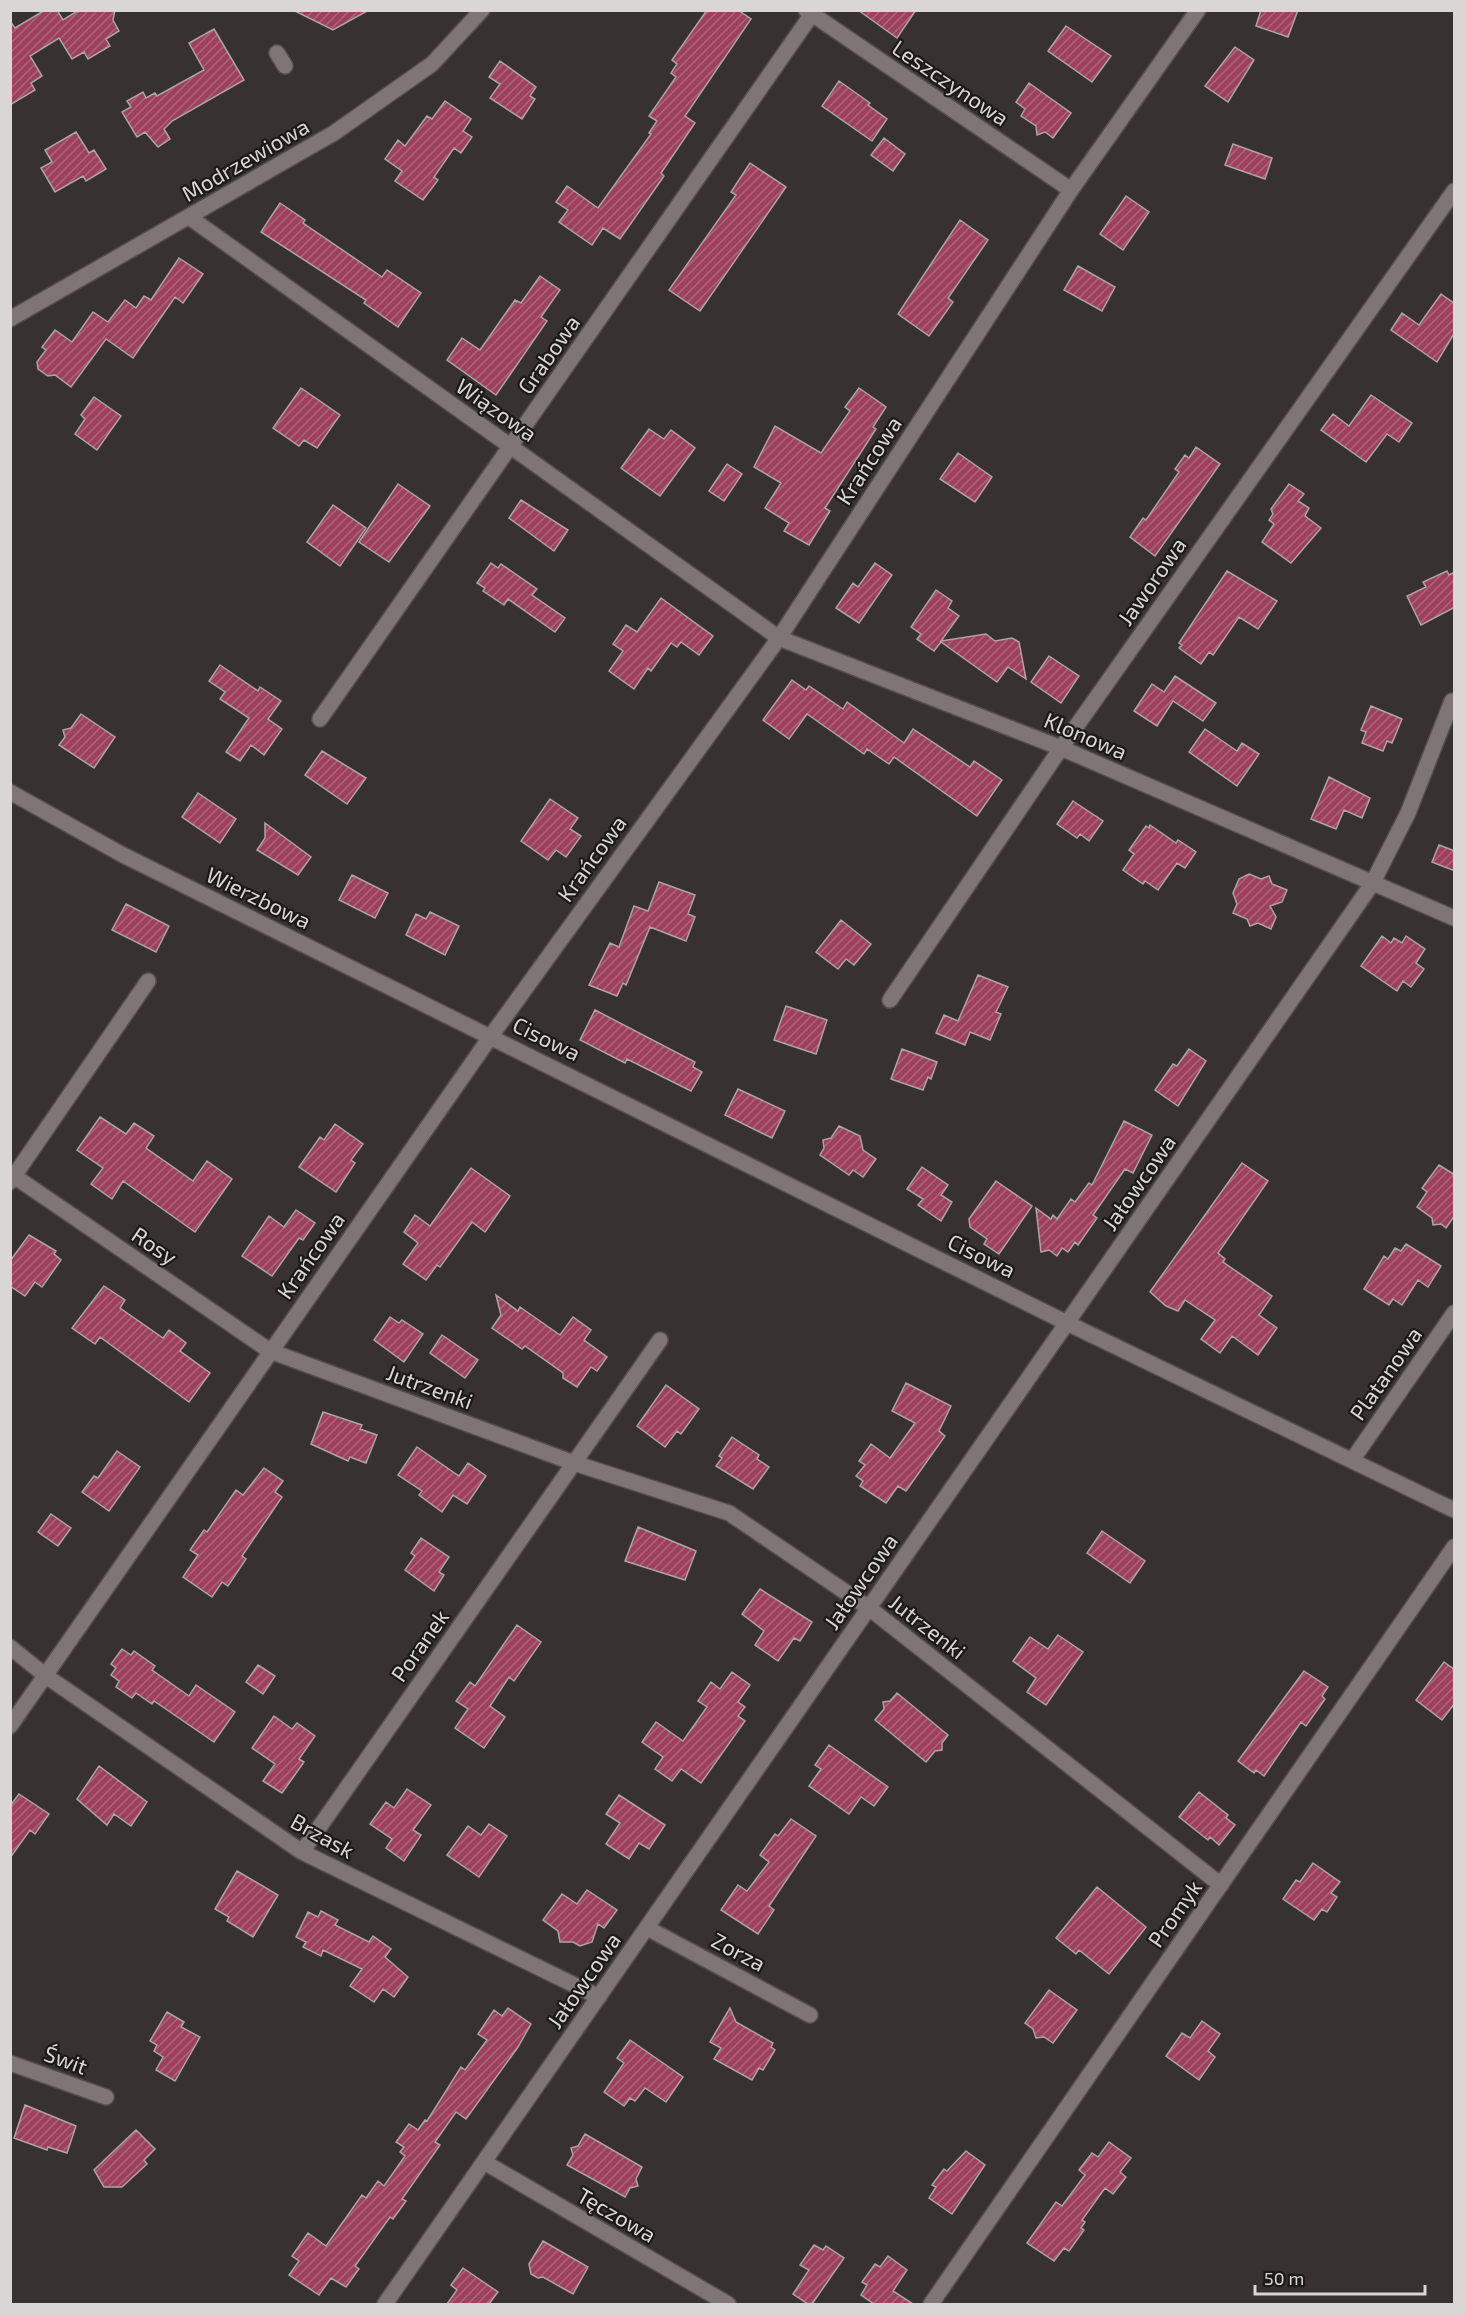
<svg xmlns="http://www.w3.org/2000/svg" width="1465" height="2315" font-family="'Exo 2',sans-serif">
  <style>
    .building { fill: url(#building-hatch); stroke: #aca4a6; stroke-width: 1.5 }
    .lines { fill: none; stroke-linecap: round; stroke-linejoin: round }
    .minor-casing { stroke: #534e4d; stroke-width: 18 }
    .minor { stroke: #7d7675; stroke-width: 15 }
    .labels { text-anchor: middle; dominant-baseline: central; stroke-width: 4.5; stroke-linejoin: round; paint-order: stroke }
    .street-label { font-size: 22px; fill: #dad6d6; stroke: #1c1919 }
  </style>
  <defs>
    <pattern id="building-hatch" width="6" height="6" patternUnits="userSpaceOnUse" patternTransform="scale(1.5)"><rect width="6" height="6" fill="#9c405b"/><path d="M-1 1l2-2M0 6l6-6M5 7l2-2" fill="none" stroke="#ae6479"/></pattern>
  </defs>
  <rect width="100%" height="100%" fill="#373130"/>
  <path class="building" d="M45,10H57L63,20L79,10H115L113,20L119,31L106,39L110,46L88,59L84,52L72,59L59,38L30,56L42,76L31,83L35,90L10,105V21L15,28Z
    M293,10H369L333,30Z
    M707,10H738L751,19L685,116L695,123L661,173L664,176L620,239L603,228L592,245L559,222L568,210L556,202L567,186L598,208L651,134L649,133L657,121L649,116L676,77L671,73L677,64L672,60Z
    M858,10H916L897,38Z
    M1261,10H1298L1288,37L1256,26Z
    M1066,26L1111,56L1092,82L1048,51Z
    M214,29L244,80L172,121L164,129L170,139L158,147L145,132L137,137L122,112L131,107L127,101L143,92L146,98L155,93L157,96L204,70L189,43Z
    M1235,47L1254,60L1228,102L1205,86Z
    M500,61L536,87L530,96L535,99L522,119L490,98L500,84L489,77Z
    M839,81L870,103L868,105L887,119L872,141L822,106Z
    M1029,83L1071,113L1053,138L1045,132L1037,135L1036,126L1021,116L1025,109L1016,102Z
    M445,101L471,119L463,131L472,137L461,153L454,148L434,177L438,180L423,200L395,181L402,171L385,159L398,140L405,146L427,116L432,119Z
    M76,132L89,153L94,150L106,169L86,181L83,176L55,192L41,168L52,162L45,150Z
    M884,138L905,154L893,171L871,155Z
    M1233,144L1272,158L1265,179L1225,165Z
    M750,163L786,187L700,311L669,290L736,195L731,192Z
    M1126,196L1149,212L1123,250L1100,234Z
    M280,203L305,220L303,223L382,277L387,270L421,293L398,327L364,303L366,300L261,232Z
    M960,220L988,240L948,298L953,302L929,336L898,314Z
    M179,258L203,274L183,303L175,297L133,358L106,339L71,387L55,375L48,376L38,369L37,362L46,350L42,347L55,330L72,342L93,312L108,322L125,300L136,308L144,296L151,300Z
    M1078,266L1115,287L1102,311L1064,290Z
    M540,276L560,290L541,317L547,321L496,395L447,360L462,338L480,350L515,300L521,303Z
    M1441,294L1455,304V332L1437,362L1391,330L1402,313L1419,325Z
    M301,388L340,415L317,448L304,440L299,446L273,428Z
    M859,388L886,407L873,427L876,429L825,508L830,511L809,545L784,531L789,523L765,508L781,483L754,467L775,426L821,453L850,411L845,407Z
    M1371,395L1412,423L1399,442L1387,434L1366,462L1321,430L1333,414L1349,426Z
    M94,397L121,416L97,450L75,434L85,419L81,415Z
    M649,429L664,439L671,430L695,448L660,496L621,468Z
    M1196,447L1220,464L1155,556L1130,537L1143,518L1146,520L1179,472L1175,469L1185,455L1189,458Z
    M958,453L992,477L975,502L940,479Z
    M727,464L742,474L724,501L709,491Z
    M398,484L430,506L389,562L359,542Z
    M1289,484L1304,494L1298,501L1309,508L1305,516L1321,528L1291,563L1262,542L1274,524L1269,520L1273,514L1271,509Z
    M521,500L568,530L554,551L509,518Z
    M333,505L366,528L340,566L307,542Z
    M491,563L498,568L501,564L537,589L532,595L565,618L555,632L508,599L504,605L483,591L485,588L477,583Z
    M875,563L892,575L859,623L836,608L853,583L858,587Z
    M1227,571L1277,601L1258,629L1239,617L1213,655L1209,652L1201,664L1179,648L1182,645L1179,643Z
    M1447,571L1449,575L1455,572V607L1421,625L1407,596L1426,587L1423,582Z
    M936,590L952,601L948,608L959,616L941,641L986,634L995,641L1012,638L1019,642L1026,679L1008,667L997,682L941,642L934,651L917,639L921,634L911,627Z
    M661,598L713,636L699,655L681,642L677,647L671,643L651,671L648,668L634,689L609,671L623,651L613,644L626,625L637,632Z
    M1049,656L1079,676L1061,703L1031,682Z
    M220,665L258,691L260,687L281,701L268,719L282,729L264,755L251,745L240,761L226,752L249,718L220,699L225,692L209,681Z
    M1175,676L1216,703L1203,721L1173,701L1157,726L1134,711L1152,684L1164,692Z
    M792,680L806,690L809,686L843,709L847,702L904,743L913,729L970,767L974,761L1002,780L977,816L894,757L889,764L867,749L864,754L807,714L789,739L763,720Z
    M1371,706L1402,719L1392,743L1387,741L1383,751L1362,743L1366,732L1361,730Z
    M81,714L115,737L94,768L59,745L65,737L63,730L71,728Z
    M1205,729L1237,751L1242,743L1259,754L1237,786L1189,752Z
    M322,751L366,778L347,804L305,775Z
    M1329,777L1370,798L1362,818L1344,810L1336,829L1311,819Z
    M198,793L236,819L220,843L182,817Z
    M550,799L578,818L570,829L581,836L566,857L556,850L548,860L521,841Z
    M1073,801L1103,821L1089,841L1080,834L1077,838L1057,824Z
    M265,823L311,857L298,875L257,850L265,838Z
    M1150,825L1176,843L1178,840L1196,852L1185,868L1177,863L1158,890L1145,881L1143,884L1123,870L1134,854L1129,850L1146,826L1149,828Z
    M1439,845L1455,851V871L1432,862Z
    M1249,874L1261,879L1269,876L1272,884L1287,890L1282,902L1270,906L1276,917L1271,929L1258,923L1250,926L1247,919L1233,913L1237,904L1233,893L1239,879Z
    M352,875L388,893L375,918L339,900Z
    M659,882L695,895L688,914L695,917L686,941L650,927L626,985L623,983L617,996L589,985L610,943L619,947L634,906L648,911Z
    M126,904L169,926L156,952L112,930Z
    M430,912L459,926L445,955L406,935L416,914L426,919Z
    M841,920L871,944L854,965L846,959L838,969L816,952Z
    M1382,936L1391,943L1394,938L1402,943L1406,936L1425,949L1416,963L1424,969L1411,987L1403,981L1397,991L1361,966Z
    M978,975L1008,987L996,1012L1001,1014L990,1040L970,1032L965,1045L936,1033L944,1015L958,1021Z
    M786,1006L827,1020L816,1054L774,1040Z
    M595,1010L695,1062L693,1067L702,1072L691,1091L627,1059L625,1063L580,1040Z
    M902,1049L937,1062L931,1079L928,1077L923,1090L891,1079Z
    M1189,1049L1206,1061L1178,1106L1155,1090L1173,1064L1177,1066Z
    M738,1089L785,1111L772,1138L725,1115Z
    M100,1117L126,1134L134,1123L154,1136L146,1148L193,1181L207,1161L232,1179L195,1232L123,1181L112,1199L91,1184L103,1168L77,1150Z
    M1124,1121L1152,1135L1133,1173L1125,1169L1093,1215L1097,1218L1078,1245L1075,1242L1068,1252L1062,1248L1057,1256L1049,1250L1041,1252L1036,1208L1051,1219L1053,1215L1057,1219L1071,1199L1075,1202L1089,1183L1092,1185Z
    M335,1124L363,1144L351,1160L355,1163L336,1192L299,1167L320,1137L324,1140Z
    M839,1126L860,1136L863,1150L876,1159L863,1177L853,1170L849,1175L820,1155L824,1148L823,1140L831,1138Z
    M1242,1163L1268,1181L1218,1253L1225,1259L1223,1262L1272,1296L1259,1315L1277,1328L1258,1355L1232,1336L1220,1353L1201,1339L1215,1320L1185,1300L1178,1311L1166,1306L1150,1292Z
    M1439,1165L1455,1175V1215L1446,1228L1441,1224L1433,1225L1432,1218L1417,1207L1427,1192L1422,1188Z
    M922,1167L948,1185L941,1195L952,1202L941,1221L918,1205L923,1199L907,1189Z
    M471,1168L510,1196L485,1232L472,1222L440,1267L437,1265L426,1280L403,1264L418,1243L404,1232L415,1215L430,1226Z
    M996,1181L1032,1206L999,1254L984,1244L987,1239L970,1227L969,1219Z
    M296,1210L315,1223L303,1240L299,1238L272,1276L242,1256L269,1216L284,1227Z
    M29,1235L56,1251L54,1254L61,1260L42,1287L35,1282L25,1296L10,1286V1261Z
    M1406,1244L1441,1266L1428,1287L1418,1280L1402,1305L1393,1299L1389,1305L1364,1289L1384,1256L1388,1259L1395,1248L1401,1251Z
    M104,1286L125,1300L120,1308L163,1338L169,1330L186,1343L180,1351L210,1373L189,1402L100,1337L95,1344L72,1328Z
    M496,1295L518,1311L520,1307L560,1335L573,1317L591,1330L584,1340L607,1357L597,1371L591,1367L577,1387L563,1378V1373L525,1346L522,1349L492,1328L501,1315Z
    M390,1317L399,1323L402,1320L423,1334L404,1362L374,1340Z
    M442,1335L478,1360L465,1378L430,1353Z
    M906,1383L951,1406L939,1431L945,1436L906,1491L898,1486L886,1503L860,1486L863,1481L856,1476L865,1465L859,1461L871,1444L890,1458L915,1423L892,1411Z
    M666,1385L699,1409L681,1434L677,1431L665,1447L637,1426Z
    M323,1412L362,1425L360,1429L377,1435L366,1463L350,1457L348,1461L311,1444Z
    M732,1437L759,1455L757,1459L769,1467L753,1489L716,1466L722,1458L719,1456Z
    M417,1447L459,1476L468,1463L486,1476L467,1504L453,1495L442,1512L419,1495L422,1491L398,1475Z
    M117,1451L140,1467L109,1511L82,1492L94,1476L98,1478Z
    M264,1468L283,1481L275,1492L282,1497L242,1556L246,1559L228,1586L222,1582L212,1597L183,1577L198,1555L190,1550L204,1530L207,1532L236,1490L243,1495Z
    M51,1514L71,1528L58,1546L38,1532Z
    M638,1527L696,1551L685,1580L625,1561Z
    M1102,1531L1145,1561L1130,1583L1087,1553Z
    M421,1538L449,1557L439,1572L444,1575L434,1591L405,1570L415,1556L411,1553Z
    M760,1589L812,1622L800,1641L794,1638L778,1661L755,1645L764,1631L742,1614Z
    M517,1625L541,1642L514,1681L509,1677L490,1706L505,1717L484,1748L455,1728L468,1709L456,1701L470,1682L475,1686Z
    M1058,1635L1083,1652L1046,1705L1027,1692L1036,1678L1013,1661L1030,1637L1048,1649Z
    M122,1649L131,1655L134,1651L155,1666L152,1670L189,1696L196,1685L235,1712L214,1742L154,1701L152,1704L136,1693L132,1698L116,1687L119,1681L111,1675L116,1668L111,1664Z
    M1444,1662L1455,1670V1703L1442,1720L1416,1700Z
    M258,1665L275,1676L263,1694L246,1682Z
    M1304,1671L1328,1687L1322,1696L1325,1699L1306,1726L1301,1722L1264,1776L1256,1770L1254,1773L1238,1761Z
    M732,1672L750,1685L738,1702L745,1707L738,1716L745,1721L701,1783L681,1769L672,1781L655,1769L663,1757L642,1742L656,1722L683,1741L707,1707L698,1701L711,1682L720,1689Z
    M897,1693L948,1735L942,1743V1750L935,1751L926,1762L875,1720L884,1709L883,1702L890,1701Z
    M274,1716L292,1729L297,1723L315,1736L299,1759L304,1762L282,1793L263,1781L275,1764L252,1748Z
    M829,1745L888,1787L874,1806L861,1797L849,1814L809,1786L821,1769L815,1765Z
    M99,1766L147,1802L131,1826L114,1814L107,1825L77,1799Z
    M407,1789L431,1805L413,1830L421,1835L404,1861L386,1848L392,1839L370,1824L386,1802L394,1808Z
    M1199,1792L1228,1815L1226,1818L1235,1825L1219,1845L1210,1837L1208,1840L1179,1817Z
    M19,1794L49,1814L35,1834L30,1830L10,1858V1806Z
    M619,1795L665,1825L649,1849L639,1843L629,1859L606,1844L620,1823L606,1814Z
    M791,1819L816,1836L769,1906L774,1910L758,1934L721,1910L738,1885L747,1891L769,1862L760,1855L775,1834L778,1836Z
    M489,1824L507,1836L479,1877L447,1855L468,1826L481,1835Z
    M1313,1863L1340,1882L1331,1893L1337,1897L1327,1912L1322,1909L1314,1920L1283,1899L1296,1880L1300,1882Z
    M237,1871L278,1895L253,1937L227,1921L229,1917L215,1909Z
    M1097,1887L1146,1927L1109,1974L1079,1950L1076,1954L1056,1938Z
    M587,1890L617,1910L604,1928L598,1924L592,1942L580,1946L573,1942H560L558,1931L543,1920L562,1894L577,1904Z
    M321,1911L338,1920L335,1925L369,1942L373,1936L391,1949L385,1957L408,1977L394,1997L383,1989L374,2002L350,1986L362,1969L323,1950L321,1956L303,1947L306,1942L296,1937L308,1912L318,1917Z
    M1049,1990L1077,2010L1053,2043L1044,2037L1036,2038L1033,2029L1025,2023Z
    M508,2008L531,2024L518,2047L466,2119L456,2112L435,2142L440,2145L402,2199L406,2201L393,2219L390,2217L355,2266L359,2269L346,2287L331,2278L319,2295L289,2275L299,2261L292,2256L308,2233L326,2246L362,2195L366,2198L378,2181L384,2186L405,2156L400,2152L404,2147L396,2142L409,2124L418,2130L425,2120L427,2121L461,2067L465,2070L487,2040L478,2034L494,2010L502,2016Z
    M730,2008L736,2022L773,2043L771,2047L775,2050L763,2070L759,2068L752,2080L714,2059L721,2048L710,2042Z
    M167,2012L184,2022L181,2027L200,2037L175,2081L156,2070L163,2057L154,2051L157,2045L150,2041Z
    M1202,2021L1220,2034L1208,2051L1215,2057L1199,2080L1166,2056L1182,2033L1190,2038Z
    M630,2040L683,2077L666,2102L645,2088L635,2101L630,2098L624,2106L604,2092L624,2063L617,2058Z
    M25,2105L76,2126L67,2153L48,2147L47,2150L14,2138Z
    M136,2130L155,2149L144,2160L147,2164L122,2187H104L94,2170Z
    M585,2134L642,2167L636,2179L638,2186L630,2188L625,2197L567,2165L573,2155L571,2148L578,2146Z
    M1109,2142L1131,2158L1120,2172L1126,2177L1113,2194L1105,2188L1082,2220L1085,2222L1081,2228L1084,2230L1069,2251L1064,2248L1054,2261L1027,2243L1056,2202L1062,2206L1085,2175L1079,2170L1092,2153L1098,2157Z
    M966,2151L985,2165L952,2214L929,2198L936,2187L932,2185L944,2169L947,2171Z
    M543,2241L588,2267L573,2294L543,2277L538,2278L531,2274L529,2264Z
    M814,2245L823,2250L826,2246L844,2258L812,2304H808L793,2294L809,2270L800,2265Z
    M888,2256L907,2270L893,2291L913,2304H874L861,2295L867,2285L862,2282L875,2264L880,2267Z
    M463,2268L498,2292L489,2304H447L457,2290L451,2285Z"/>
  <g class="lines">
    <g class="minor-casing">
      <path id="minor" d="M806,10L1071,190
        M277,53L285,66
        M189,217L779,638L1061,748L1454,918
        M10,319L334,133L432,64L482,10
        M320,719L812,14
        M10,792L121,854L1067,1323L1454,1510
        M890,1000L1061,748L1454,191
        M14,1176L270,1351L574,1463L729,1513L869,1608L1221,1885
        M10,1182L148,981
        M1353,1459L1454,1313
        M10,1647L46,1676L302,1852L599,1997
        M10,1726L491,1036L779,638L1071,190L1198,10
        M302,1852L660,1340
        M647,1928L810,2015
        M10,2063L106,2097
        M484,2162L728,2304
        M385,2304L1372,884L1408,813L1452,701
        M931,2304L1454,1547"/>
    </g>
    <use href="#minor" class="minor"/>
  </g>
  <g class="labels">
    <g class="street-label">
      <text transform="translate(951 82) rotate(34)">Leszczynowa</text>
      <text transform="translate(245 159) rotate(-30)">Modrzewiowa</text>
      <text transform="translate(548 354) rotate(-55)">Grabowa</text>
      <text transform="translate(497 409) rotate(35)">Wiązowa</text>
      <text transform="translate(868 460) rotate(-57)">Krańcowa</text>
      <text transform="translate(1151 581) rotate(-55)">Jaworowa</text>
      <text transform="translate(1086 735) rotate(23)">Klonowa</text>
      <text transform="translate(591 858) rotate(-54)">Krańcowa</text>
      <text transform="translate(259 897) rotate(26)">Wierzbowa</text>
      <text transform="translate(547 1038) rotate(26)">Cisowa</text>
      <text transform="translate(1138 1182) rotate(-55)">Jałowcowa</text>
      <text transform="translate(155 1245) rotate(34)">Rosy</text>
      <text transform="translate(310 1255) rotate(-55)">Krańcowa</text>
      <text transform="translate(982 1255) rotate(26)">Cisowa</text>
      <text transform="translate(1385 1373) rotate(-55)">Platanowa</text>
      <text transform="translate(430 1386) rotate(20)">Jutrzenki</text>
      <text transform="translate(860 1581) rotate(-55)">Jałowcowa</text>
      <text transform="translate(928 1626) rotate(38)">Jutrzenki</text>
      <text transform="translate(419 1645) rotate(-55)">Poranek</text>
      <text transform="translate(323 1835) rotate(29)">Brzask</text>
      <text transform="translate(1174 1913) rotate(-55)">Promyk</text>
      <text transform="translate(739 1951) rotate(28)">Zorza</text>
      <text transform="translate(583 1980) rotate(-55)">Jałowcowa</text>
      <text transform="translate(66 2059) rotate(20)">Świt</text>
      <text transform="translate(617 2214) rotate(30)">Tęczowa</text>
    </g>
  </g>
  <rect width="1465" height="2315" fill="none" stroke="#dad6d6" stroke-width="24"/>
  <path d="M1255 2285v9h170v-9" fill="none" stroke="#dad6d6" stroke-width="3"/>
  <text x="1264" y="2285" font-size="18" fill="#dad6d6" stroke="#1c1919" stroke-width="4.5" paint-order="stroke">50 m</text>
</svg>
